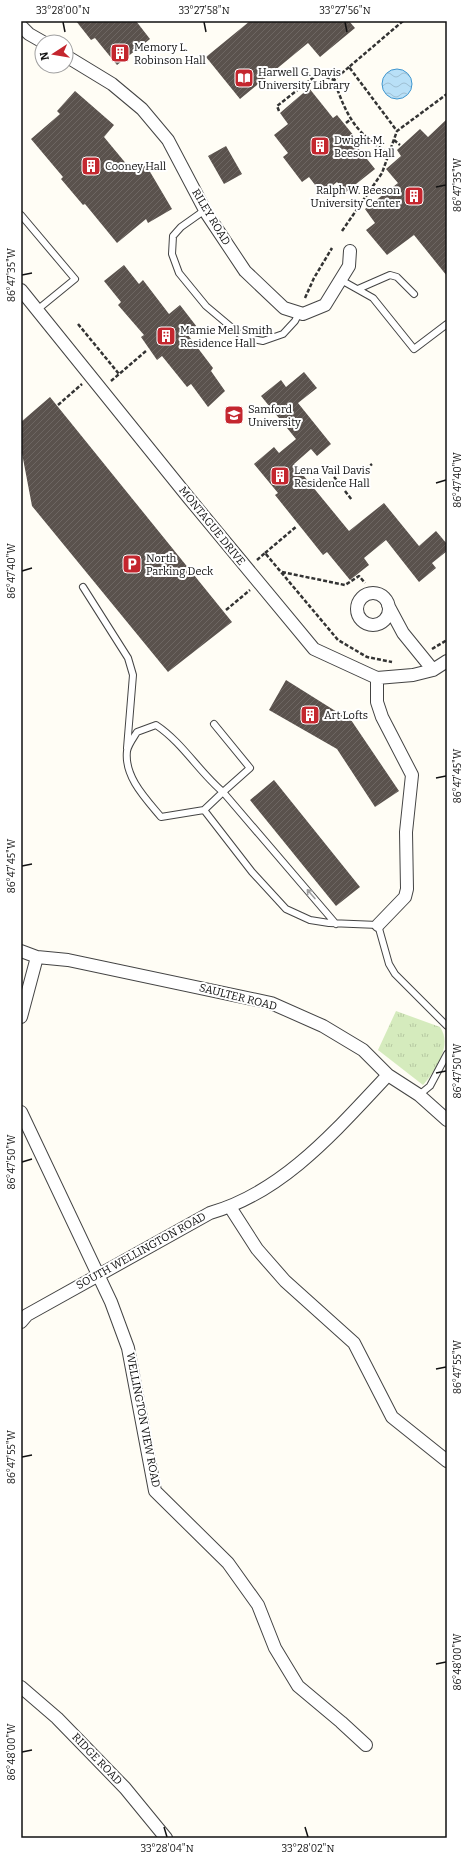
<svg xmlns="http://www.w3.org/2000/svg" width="468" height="1859" font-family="Bitter,serif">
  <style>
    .grass { fill: url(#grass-tufts) }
    .water { fill: url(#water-waves); stroke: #3f96cf }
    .building { fill: url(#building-hatch) }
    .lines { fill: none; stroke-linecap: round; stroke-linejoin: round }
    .service-casing { stroke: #444; stroke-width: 8 }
    .minor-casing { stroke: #444; stroke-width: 14 }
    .path { stroke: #333; stroke-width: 2.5; stroke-dasharray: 4 2; stroke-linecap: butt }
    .service { stroke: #fff; stroke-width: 6 }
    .minor { stroke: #fff; stroke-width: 12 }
    .oneway { stroke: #a0a0a0 }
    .ticks { fill: none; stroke: #111; stroke-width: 1.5 }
    .labels { text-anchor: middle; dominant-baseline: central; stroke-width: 4; stroke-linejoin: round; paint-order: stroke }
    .poi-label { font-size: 11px; fill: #111; stroke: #fff; text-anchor: start }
    .street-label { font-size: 11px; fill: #111; stroke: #fff }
    .neatline { fill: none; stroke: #111; stroke-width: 1.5 }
    .ticks-label { font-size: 10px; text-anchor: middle; fill: #111 }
  </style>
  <defs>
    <pattern id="grass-tufts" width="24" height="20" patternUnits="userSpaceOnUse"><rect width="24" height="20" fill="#d5ebbd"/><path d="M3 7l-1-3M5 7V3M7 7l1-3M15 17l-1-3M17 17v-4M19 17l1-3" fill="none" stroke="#b6c8a1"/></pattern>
    <pattern id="water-waves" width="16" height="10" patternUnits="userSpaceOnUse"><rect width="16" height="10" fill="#b9e0f7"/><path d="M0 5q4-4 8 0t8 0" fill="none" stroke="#9ebfd3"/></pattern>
    <pattern id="building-hatch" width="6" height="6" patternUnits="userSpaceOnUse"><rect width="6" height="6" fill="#5a524d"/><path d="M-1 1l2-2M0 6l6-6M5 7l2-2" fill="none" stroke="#6d6662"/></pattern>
  </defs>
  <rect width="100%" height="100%" fill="#fffdf5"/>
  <path class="grass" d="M396,1011L440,1027C453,1045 435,1071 423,1085L378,1050Z"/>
  <path class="water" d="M382 84a15 15 0 1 1 30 0a15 15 0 1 1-30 0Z"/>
  <path class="building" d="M76,21H136L150,39L117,65L95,38L91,40Z
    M250,21H349L355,28L320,57L308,43L240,99L206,57Z
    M309,88L333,118L337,115L354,136L351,139L375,169L346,192L337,182L322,194L309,177L302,182L283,157L288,153L274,135L288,124L280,113Z
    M75,91L114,125L104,137L133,172L146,165L172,209L148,223L146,219L117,243L85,204L83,205L61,179L63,177L31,139L60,114L57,111Z
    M447,119V276L414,235L387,255L366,230L375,223L365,209L398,183L386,169L401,156L397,150L420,129L428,137Z
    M226,146L242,174L224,184L208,156Z
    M124,265L139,284L143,280L169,314L180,305L197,327L188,335L213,368L211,371L225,391L208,407L191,384L187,387L162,356L157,360L141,337L144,335L118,305L121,302L104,281Z
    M304,372L317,388L298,403L331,444L317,456L311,449L294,464L349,531L384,503L419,546L436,531L447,544V551L432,563L436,568L419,582L386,540L364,558L369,565L350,580L327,552L323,555L275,495L278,493L254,464L274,447L279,453L296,439L261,396L281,380L286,387Z
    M50,397L232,622L168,672L32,506L21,448V422Z
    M286,680L345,717L347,714L399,791L375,807L337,749L269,710Z
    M274,780L360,887L336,906L250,800Z"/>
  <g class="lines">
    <g class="service-casing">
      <path id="service" d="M205,210L181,227L173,236L172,254L179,273L206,306L243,337L263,341L283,334L295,321L299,313
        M21,215L75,279L37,310
        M341,280L373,298L414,349L447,324
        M358,289L390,275L397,277L414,294
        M83,587L128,658L133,675L127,748
        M214,724L250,768L223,792L336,924
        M204,810L223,792C199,772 183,743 156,725L137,732C134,737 128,745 127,751C124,777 146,799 161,817L204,810L252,872L286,909L310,920L329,923L378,925L389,964L395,974L447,1026
        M419,1095L430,1086L447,1054"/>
    </g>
    <g class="minor-casing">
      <path id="minor" d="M21,26L29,34L43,42
        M66,56L112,84L142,109L168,140L207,214L245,271L284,308L303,314L325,305L349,266L350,251
        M21,290L188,497L314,649L377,678L413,675L433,670L447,661
        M357 609a16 16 0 1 1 32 0a16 16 0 1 1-32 0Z
        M388,605L403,633L433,670
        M377,678V702L382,717L412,775L406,832L407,889L405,897L378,925
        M21,951L37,957L68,960L271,1003L323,1026L363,1050L388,1075L419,1095L447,1120
        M21,1017L37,957
        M21,1112L111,1302L128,1348L155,1491L228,1563L258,1605L275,1648L298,1686L341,1722L366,1745
        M230,1207L257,1249L285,1281L354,1343L392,1417L447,1461
        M21,1322L27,1315L210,1213C284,1192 337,1129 388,1075
        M21,1687L57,1718L125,1788L166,1838"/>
    </g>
    <path class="path" d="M403,21L349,67L397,131L447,94
      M349,67L334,80C347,117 355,133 390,154
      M279,111L277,106L318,74L334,80
      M346,123L351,119
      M394,140L400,145
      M342,231L382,173L397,131
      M305,298L314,278L332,248
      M78,324L119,374
      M111,381L146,351
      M58,405L82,384
      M361,473L372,464
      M334,477L340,484
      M345,491L352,500
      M265,553L297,526
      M257,560L265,553L338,640L367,657L392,662
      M282,572L345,585L359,576L365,583
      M226,610L250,590
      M432,649L447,640"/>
    <use href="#service" class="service"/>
    <use href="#minor" class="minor"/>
  </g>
  <defs><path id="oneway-shaft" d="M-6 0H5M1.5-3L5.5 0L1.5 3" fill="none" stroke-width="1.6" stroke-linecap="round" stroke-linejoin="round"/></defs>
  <use class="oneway" href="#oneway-shaft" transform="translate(311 894) rotate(-131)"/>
  <path class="ticks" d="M63,22L65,32M204,22L206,32M345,22L347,32M436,187L446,185M22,275L32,273M436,483L446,480M22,571L32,568M436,778L446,776M22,866L32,864M436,1073L446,1071M22,1162L32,1159M436,1369L446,1367M22,1457L32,1455M436,1664L446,1662M22,1752L32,1750M164,1827L167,1837M305,1827L308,1837"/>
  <defs>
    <g id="building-square" transform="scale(1)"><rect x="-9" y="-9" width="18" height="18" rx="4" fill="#c4262e" stroke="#fff"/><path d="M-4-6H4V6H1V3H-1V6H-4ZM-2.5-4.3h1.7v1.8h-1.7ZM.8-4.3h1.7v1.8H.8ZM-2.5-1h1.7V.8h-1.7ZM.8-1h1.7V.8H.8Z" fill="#fff"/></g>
    <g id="library-square" transform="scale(1)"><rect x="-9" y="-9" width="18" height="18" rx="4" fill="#c4262e" stroke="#fff"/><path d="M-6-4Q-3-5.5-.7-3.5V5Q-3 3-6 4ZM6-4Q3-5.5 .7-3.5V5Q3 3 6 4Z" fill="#fff"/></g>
    <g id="university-square" transform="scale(1)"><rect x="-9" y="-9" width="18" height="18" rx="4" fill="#c4262e" stroke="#fff"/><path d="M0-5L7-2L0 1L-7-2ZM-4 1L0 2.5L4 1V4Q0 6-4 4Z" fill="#fff"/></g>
    <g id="parking-square" transform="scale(1)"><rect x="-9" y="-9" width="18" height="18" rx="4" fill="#c4262e" stroke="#fff"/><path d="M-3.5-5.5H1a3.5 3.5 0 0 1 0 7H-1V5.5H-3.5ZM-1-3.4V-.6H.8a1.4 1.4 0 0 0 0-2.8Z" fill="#fff"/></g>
  </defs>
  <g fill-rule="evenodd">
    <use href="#building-square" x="120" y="53"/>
    <use href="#library-square" x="244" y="78"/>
    <use href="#building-square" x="320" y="146"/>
    <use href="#building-square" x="91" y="166"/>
    <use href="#building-square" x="414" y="196"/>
    <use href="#building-square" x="166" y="336"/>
    <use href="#university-square" x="234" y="415"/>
    <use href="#building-square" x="280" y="476"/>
    <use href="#parking-square" x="132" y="564"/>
    <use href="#building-square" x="310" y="715"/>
  </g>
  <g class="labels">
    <g class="poi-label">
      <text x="134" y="47">Memory L.<tspan x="134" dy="13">Robinson Hall</tspan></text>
      <text x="258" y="72">Harwell G. Davis<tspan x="258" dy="13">University Library</tspan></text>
      <text x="334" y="140">Dwight M.<tspan x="334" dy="13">Beeson Hall</tspan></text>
      <text x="105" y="166">Cooney Hall</text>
      <text x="400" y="190" text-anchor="end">Ralph W. Beeson<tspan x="400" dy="13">University Center</tspan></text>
      <text x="180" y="330">Mamie Mell Smith<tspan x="180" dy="13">Residence Hall</tspan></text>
      <text x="248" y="409">Samford<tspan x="248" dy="13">University</tspan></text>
      <text x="294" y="470">Lena Vail Davis<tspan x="294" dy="13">Residence Hall</tspan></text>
      <text x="146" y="558">North<tspan x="146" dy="13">Parking Deck</tspan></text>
      <text x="324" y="715">Art Lofts</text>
    </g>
    <g class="street-label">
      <text transform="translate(211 217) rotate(59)">RILEY ROAD</text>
      <text transform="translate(212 526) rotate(51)">MONTAGUE DRIVE</text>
      <text transform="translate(238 997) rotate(14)">SAULTER ROAD</text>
      <text transform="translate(141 1251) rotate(-29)">SOUTH WELLINGTON ROAD</text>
      <text transform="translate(143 1420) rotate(79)">WELLINGTON VIEW ROAD</text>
      <text transform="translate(97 1759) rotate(46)">RIDGE ROAD</text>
    </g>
  </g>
  <rect width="468" height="1859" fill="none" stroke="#ffffff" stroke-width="44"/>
  <g transform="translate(54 54) rotate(258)"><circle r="19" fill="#ffffff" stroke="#a0a0a0"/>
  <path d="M0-3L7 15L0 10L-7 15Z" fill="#c4262e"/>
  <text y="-6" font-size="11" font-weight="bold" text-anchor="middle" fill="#111111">N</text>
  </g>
  <rect x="22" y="22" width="424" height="1815" class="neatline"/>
  <g class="ticks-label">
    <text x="63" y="14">33°28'00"N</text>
    <text x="204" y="14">33°27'58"N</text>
    <text x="345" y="14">33°27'56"N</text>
    <text transform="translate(457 185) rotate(-90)" y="4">86°47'35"W</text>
    <text transform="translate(11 275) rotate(-90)" y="4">86°47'35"W</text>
    <text transform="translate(457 480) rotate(-90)" y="4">86°47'40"W</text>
    <text transform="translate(11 571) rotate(-90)" y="4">86°47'40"W</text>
    <text transform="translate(457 776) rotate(-90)" y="4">86°47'45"W</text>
    <text transform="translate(11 866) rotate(-90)" y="4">86°47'45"W</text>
    <text transform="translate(457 1071) rotate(-90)" y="4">86°47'50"W</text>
    <text transform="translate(11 1162) rotate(-90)" y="4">86°47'50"W</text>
    <text transform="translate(457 1367) rotate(-90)" y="4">86°47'55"W</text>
    <text transform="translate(11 1457) rotate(-90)" y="4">86°47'55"W</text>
    <text transform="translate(457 1662) rotate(-90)" y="4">86°48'00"W</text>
    <text transform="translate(11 1752) rotate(-90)" y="4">86°48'00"W</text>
    <text x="167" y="1852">33°28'04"N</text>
    <text x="308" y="1852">33°28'02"N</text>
  </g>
</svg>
